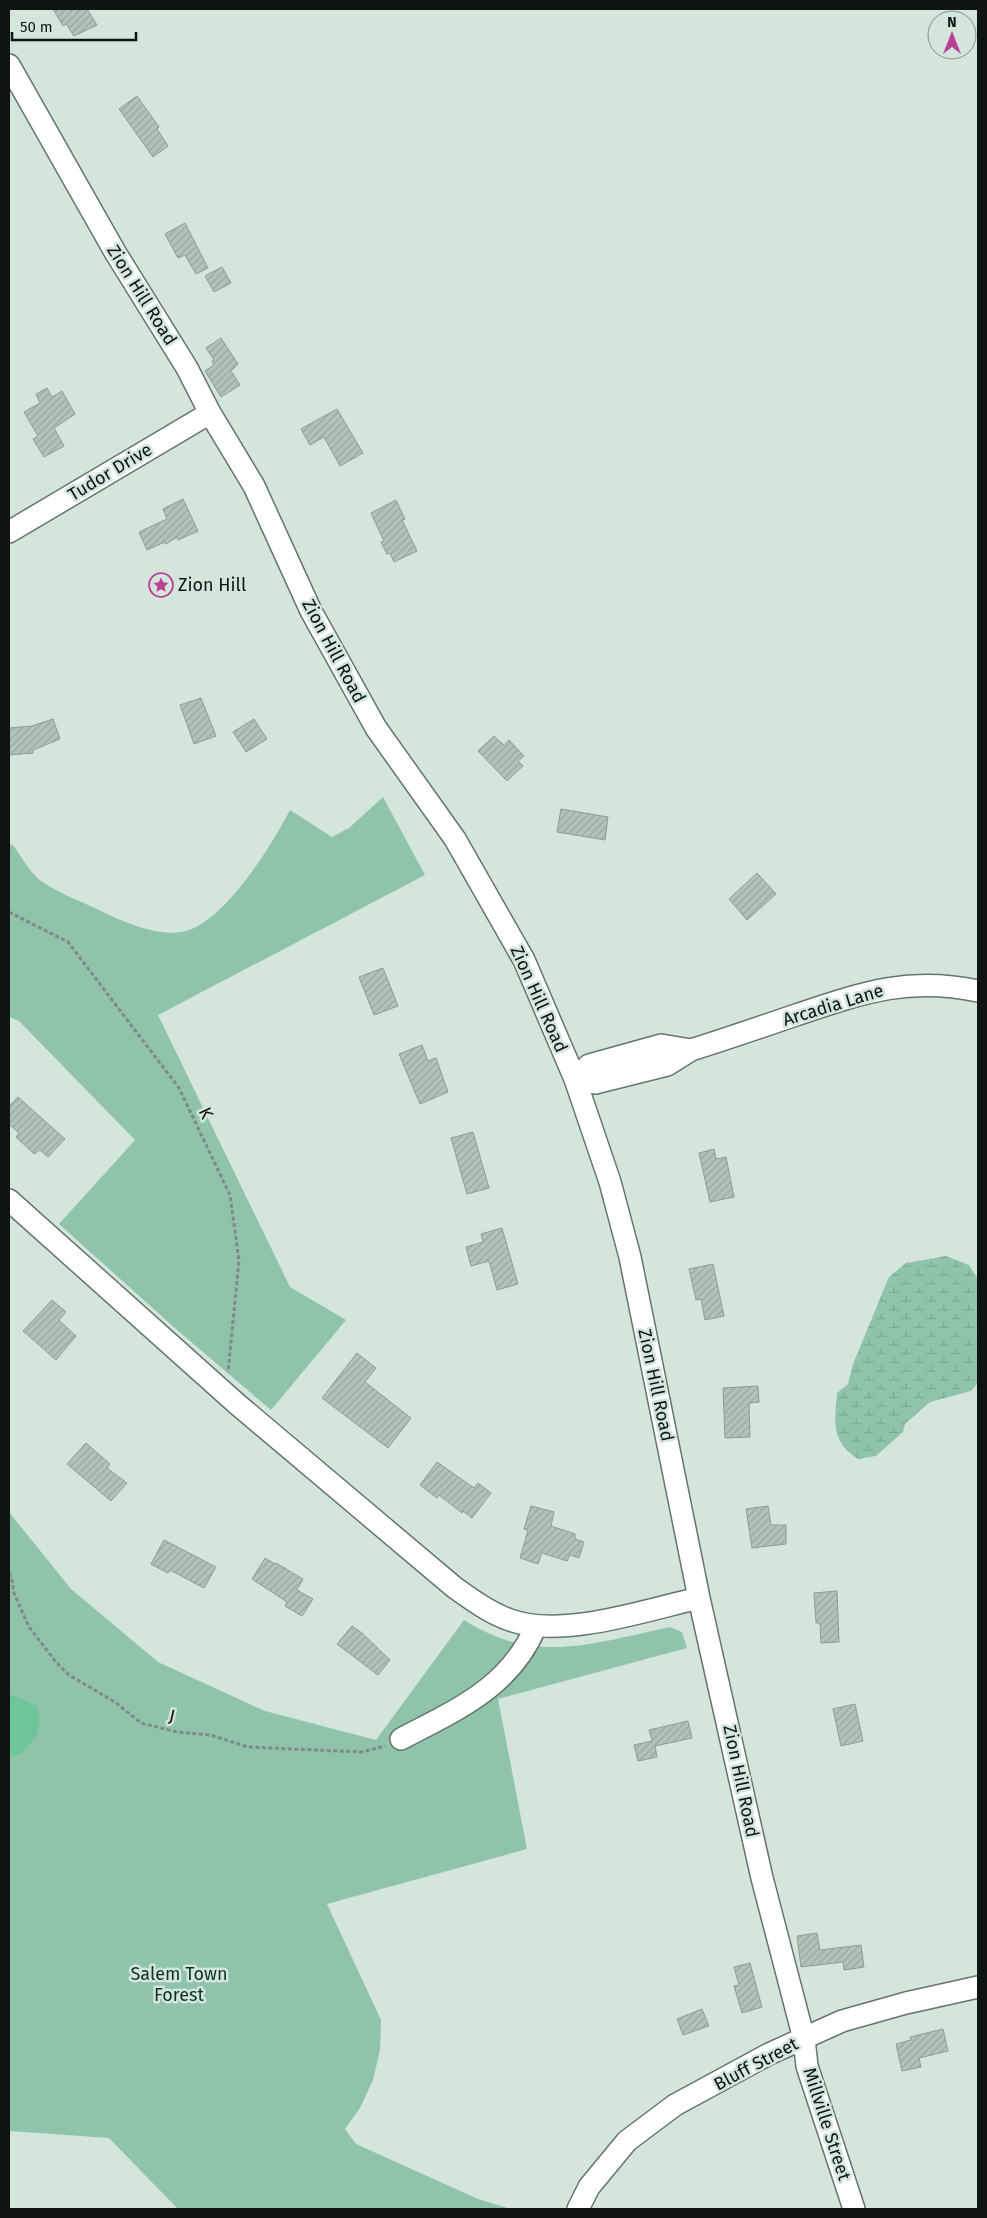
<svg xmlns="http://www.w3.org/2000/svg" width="987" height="2218" font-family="'Fira Sans',sans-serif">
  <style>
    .wetland { fill: url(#wetland-marsh) }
    .park { fill: #90c4aa }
    .water { fill: #6ec59c }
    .building { fill: url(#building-hatch); stroke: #8d9d94 }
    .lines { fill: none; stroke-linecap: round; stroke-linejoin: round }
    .minor-casing { stroke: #65756c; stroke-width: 24 }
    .path { stroke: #7f8b85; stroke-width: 3; stroke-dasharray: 4 2.5; stroke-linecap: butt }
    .minor { stroke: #fff; stroke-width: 21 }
    .labels { text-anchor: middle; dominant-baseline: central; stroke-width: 5; stroke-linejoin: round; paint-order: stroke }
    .street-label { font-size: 18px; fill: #0e1411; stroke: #d4e5dc }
    .poi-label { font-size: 18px; fill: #0e1411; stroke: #d4e5dc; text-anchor: start }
    .park-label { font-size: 18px; fill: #0b3323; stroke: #d4e5dc }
  </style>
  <defs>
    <pattern id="wetland-marsh" width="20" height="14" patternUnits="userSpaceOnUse" patternTransform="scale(1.25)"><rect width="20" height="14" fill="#90c4aa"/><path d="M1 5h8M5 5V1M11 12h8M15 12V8" fill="none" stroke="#7ba891"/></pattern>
    <pattern id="building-hatch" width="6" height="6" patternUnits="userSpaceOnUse" patternTransform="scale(1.25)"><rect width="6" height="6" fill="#b2c3ba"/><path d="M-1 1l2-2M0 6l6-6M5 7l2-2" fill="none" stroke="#98a79f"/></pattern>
  </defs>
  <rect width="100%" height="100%" fill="#d4e5dc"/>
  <path class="wetland" d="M946,1256L969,1265L978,1279V1383L971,1391L930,1402L905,1424L903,1432L876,1456L858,1459C830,1441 835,1421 837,1393L848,1384L853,1364L889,1277L906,1263Z"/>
  <path class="park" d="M383,797L425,875L158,1015L290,1287L346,1320L271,1410L176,1329L59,1224L135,1140L19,1021L9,1017V844L13,845C21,856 30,873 41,881C58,893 80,901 99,910C123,922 155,936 182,932C223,925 272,845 290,810L332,837L349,828Z
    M9,1512L71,1589L158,1662L265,1711L376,1740L464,1620C536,1666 593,1643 670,1627L682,1632L687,1648L498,1699L527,1849L327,1904L381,2020L380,2050L373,2080L360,2108L345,2129L356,2144L478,2199L511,2209H178L109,2138L9,2131Z"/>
  <path class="water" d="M9,1694L37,1706L40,1720L37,1735L21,1754L9,1756Z"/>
  <path class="building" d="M53,9H87L97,25L74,36L66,24L63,26Z
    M137,96L159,127L157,129L168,146L153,157L119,109Z
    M185,223L208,268L196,274L185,255L178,258L165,234Z
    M222,267L231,283L214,292L205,276Z
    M221,338L238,364L231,371L240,385L221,397L205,371L214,365L212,361L214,360L206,348Z
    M47,388L52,397L62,391L75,414L54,428L64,446L44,457L33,439L38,436L24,412L40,403L36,394Z
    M337,409L363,453L340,466L324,437L310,445L301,429Z
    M183,499L198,531L178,540L177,537L166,544L165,542L147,550L139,532L167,519L163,509Z
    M396,500L405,519L402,520L417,551L394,562L390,553L387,554L381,542L384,541L371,513Z
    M201,698L216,736L194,744L180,705Z
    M53,719L60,739L33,750V753L9,755V728L32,726Z
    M254,719L267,739L246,752L233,732Z
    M494,736L504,745L509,740L524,756L518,761L523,766L507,781L478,751Z
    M561,809L608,817L605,840L557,832Z
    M757,873L776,894L747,920L729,899Z
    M383,968L398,1006L374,1015L359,977Z
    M422,1045L428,1061L436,1058L448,1092L420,1104L399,1054Z
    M18,1097L65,1139L48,1157L40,1150L34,1154L16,1137L19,1133L9,1124V1106Z
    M473,1132L489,1188L467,1194L451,1138Z
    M714,1149L716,1159L726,1157L734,1197L710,1202L699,1153Z
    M502,1228L518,1284L497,1290L489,1261L471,1266L466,1247L483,1242L481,1234Z
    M713,1264L724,1316L705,1320L701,1299L696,1300L689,1269Z
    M52,1300L66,1312L59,1320L76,1336L56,1360L23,1331Z
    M357,1353L376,1368L365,1382L411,1418L388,1448L322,1398Z
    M758,1386L759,1402L749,1403L750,1437L725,1438L723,1388Z
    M86,1443L110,1464L107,1468L127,1483L111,1501L67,1464Z
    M437,1462L474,1488L478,1483L491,1493L472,1518L463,1511L462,1513L439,1495L437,1498L420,1485Z
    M531,1506L554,1512L551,1526L575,1534V1539L584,1542L579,1558L570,1555L567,1561L542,1553L538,1564L520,1558L528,1530L524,1529Z
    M768,1506L771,1525H786V1544L752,1548L746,1509Z
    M164,1540L216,1567L204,1588L170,1570L168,1573L151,1564Z
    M265,1558L275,1564L276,1563L303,1579L297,1590L313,1599L302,1616L285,1606L287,1602L252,1579Z
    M837,1591L839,1642L821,1643L820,1623H816L814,1593Z
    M352,1626L362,1633L390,1660L378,1675L337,1644Z
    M855,1704L863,1741L841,1746L833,1709Z
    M688,1721L692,1738L655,1746L657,1757L638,1761L634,1745L652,1741L649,1730Z
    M817,1933L820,1950L861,1945L864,1967L844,1970L843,1962L801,1967L797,1936Z
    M750,1963L762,2007L742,2013L734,1986L739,1985L734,1967Z
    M702,2009L709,2026L683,2035L677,2019Z
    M943,2029L948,2051L919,2058L921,2067L902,2071L896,2044L911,2040L910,2037Z"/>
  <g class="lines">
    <g class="minor-casing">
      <path id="minor" d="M9,65L115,252L187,368L210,413L254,486L311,611L376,728L455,839L524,960L575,1079L610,1182L630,1257L699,1598L762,1878L804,2039L807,2066L854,2209
        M9,532L210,413
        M575,1079L595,1083L667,1065L691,1050C726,1039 761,1027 796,1015C862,993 908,976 978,991
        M575,1079L589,1065L661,1045L691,1050
        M9,1200L237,1404L454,1587C472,1600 490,1613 510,1620C562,1639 646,1610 699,1598
        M401,1739C456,1710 510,1688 536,1626
        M578,2209L589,2187L627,2141L675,2105L769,2054L842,2021L906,2003L978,1987"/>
    </g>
    <path class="path" d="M9,912L68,942L179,1088L230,1195L239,1261L228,1372
      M9,1573L13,1583V1591L29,1627L56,1662L69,1675L115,1702L141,1723L177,1732L210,1735L248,1747L362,1752L385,1746"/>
    <use href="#minor" class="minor"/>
  </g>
  <defs>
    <g id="sight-ring" transform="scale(1.25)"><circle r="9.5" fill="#d4e5dc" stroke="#ba4194" stroke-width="1.5"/><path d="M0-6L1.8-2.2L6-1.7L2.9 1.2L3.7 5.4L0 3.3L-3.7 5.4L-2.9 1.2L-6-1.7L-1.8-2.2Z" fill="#ba4194"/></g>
  </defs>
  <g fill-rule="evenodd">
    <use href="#sight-ring" x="161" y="585"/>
  </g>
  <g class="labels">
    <g class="street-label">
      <text transform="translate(142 295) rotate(58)">Zion Hill Road</text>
      <text transform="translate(110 472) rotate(-31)">Tudor Drive</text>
      <text transform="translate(334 651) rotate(62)">Zion Hill Road</text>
      <text transform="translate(539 999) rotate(66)">Zion Hill Road</text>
      <text transform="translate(833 1005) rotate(-17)">Arcadia Lane</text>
      <text transform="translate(206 1113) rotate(65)">K</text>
      <text transform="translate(656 1385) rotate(78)">Zion Hill Road</text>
      <text transform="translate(172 1716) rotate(13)">J</text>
      <text transform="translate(741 1781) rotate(78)">Zion Hill Road</text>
      <text transform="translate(756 2064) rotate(-28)">Bluff Street</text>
      <text transform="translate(827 2124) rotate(72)">Millville Street</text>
    </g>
    <g class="poi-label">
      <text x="178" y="585">Zion Hill</text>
    </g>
    <g class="park-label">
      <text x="179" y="1974">Salem Town<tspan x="179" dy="21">Forest</tspan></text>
    </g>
  </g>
  <rect width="987" height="2218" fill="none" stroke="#0e1411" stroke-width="20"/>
  <g transform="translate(952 35)"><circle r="24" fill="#d4e5dc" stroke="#85918b"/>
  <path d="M0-4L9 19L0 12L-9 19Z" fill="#ba4194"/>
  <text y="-8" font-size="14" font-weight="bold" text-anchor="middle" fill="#0e1411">N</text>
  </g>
  <path d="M12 32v8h124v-8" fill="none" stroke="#0e1411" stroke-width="2.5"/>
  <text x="20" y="32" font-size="15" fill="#0e1411" stroke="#d4e5dc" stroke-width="4" paint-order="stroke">50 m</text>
</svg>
